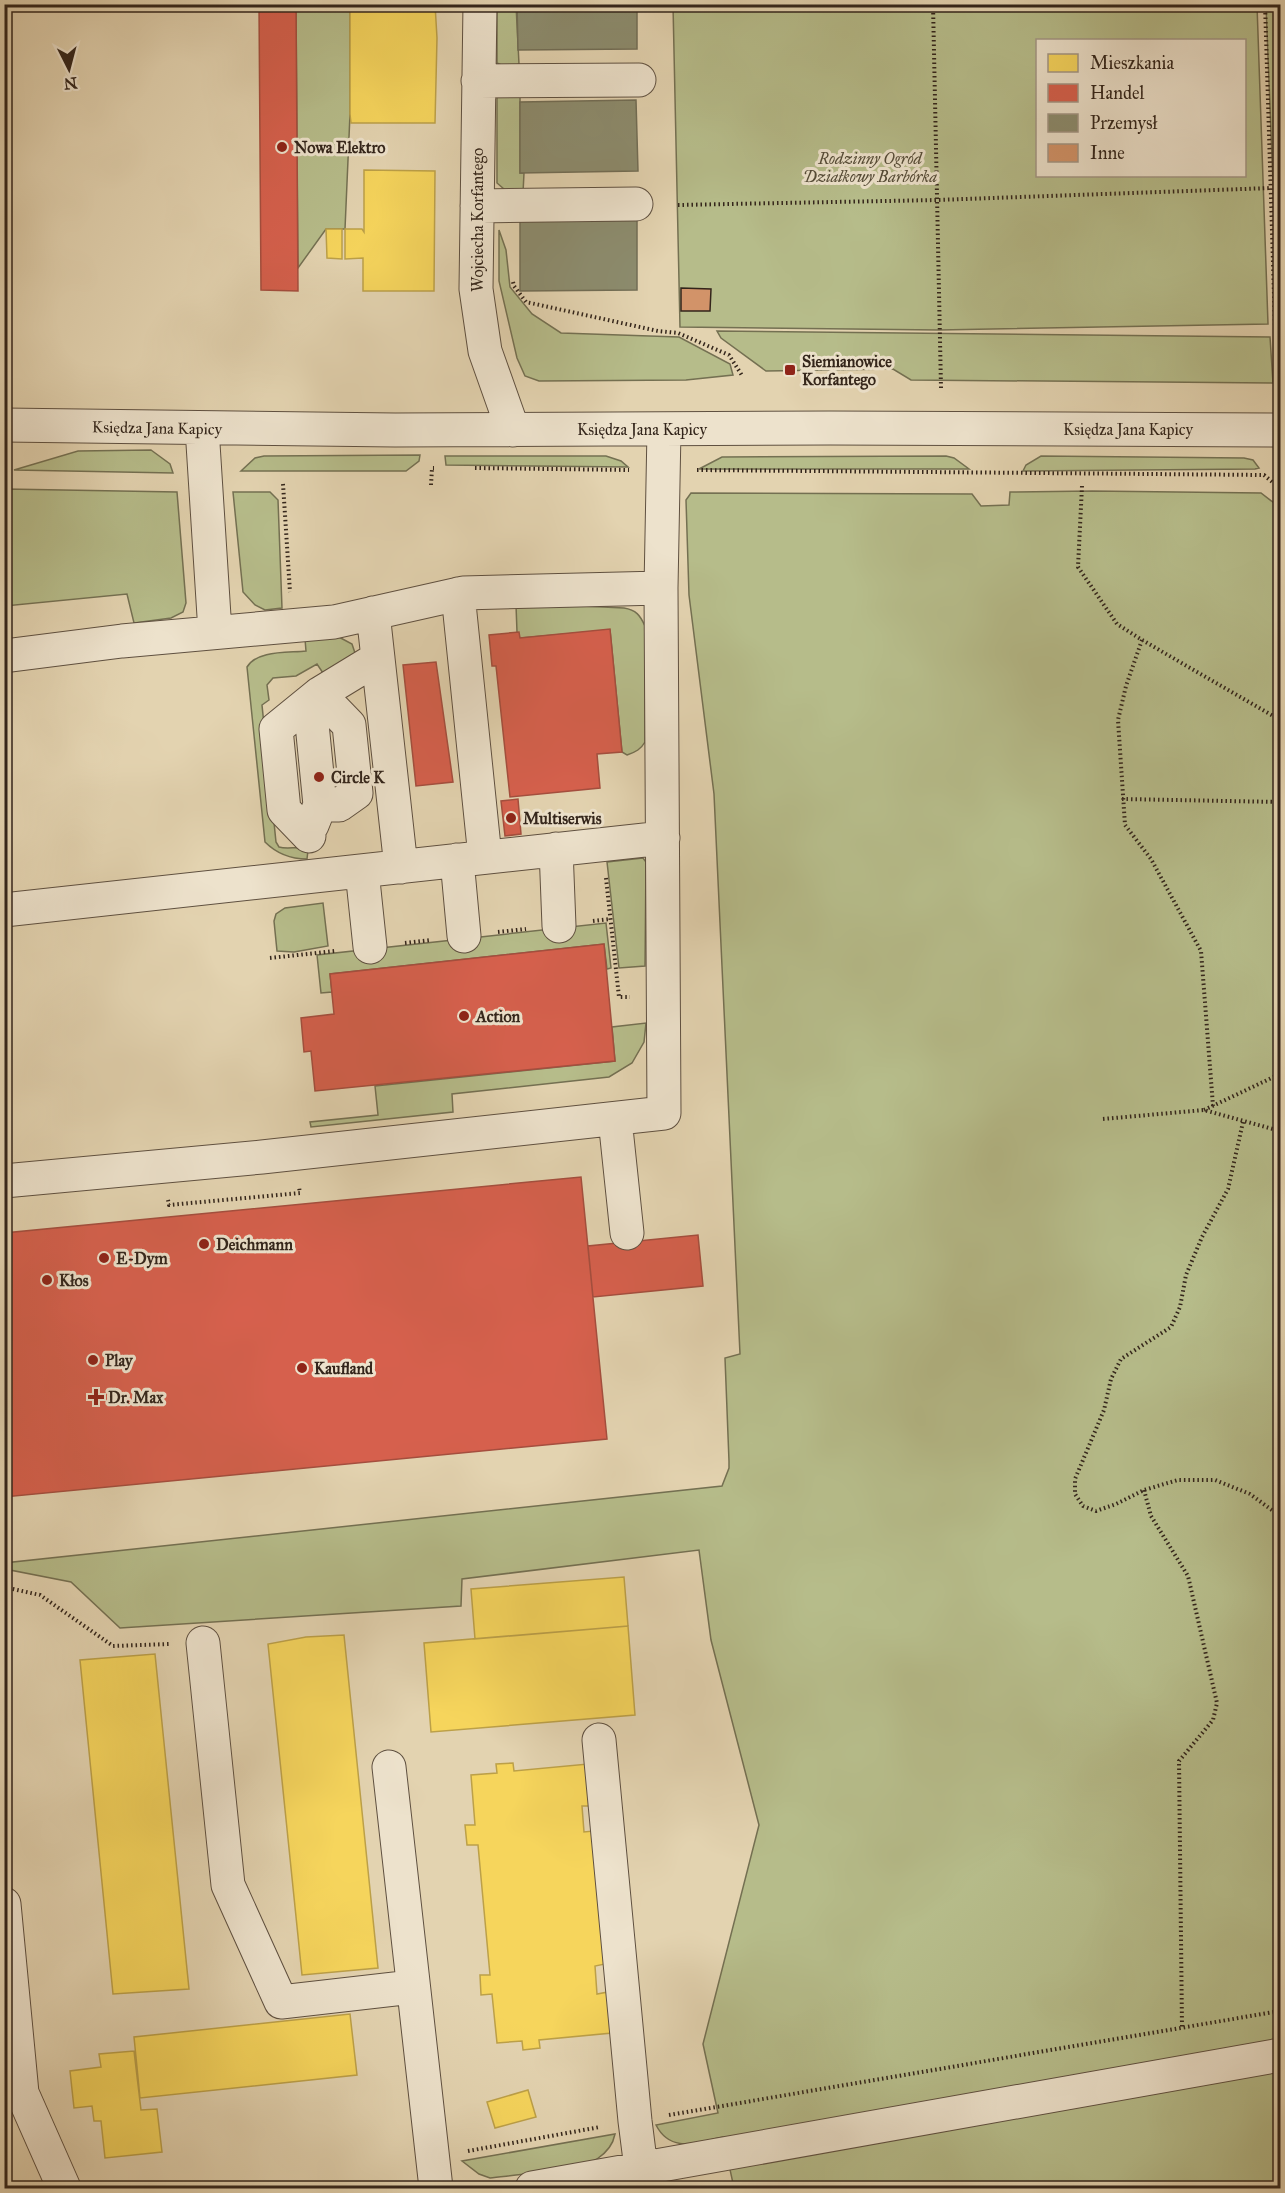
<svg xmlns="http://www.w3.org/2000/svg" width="1285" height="2193" font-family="'IM FELL Great Primer',serif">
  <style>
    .green { fill: #b6bc8a; stroke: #747052; stroke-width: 1.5; fill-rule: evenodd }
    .homes { fill: #f6d55c; stroke: #bca048; stroke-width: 1.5 }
    .shops { fill: #d6604d; stroke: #a54e3e; stroke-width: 1.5 }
    .industry { fill: #8c8c6e; stroke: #716d55; stroke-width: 1.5 }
    .building { fill: #d29369; stroke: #33251b; stroke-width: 1.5 }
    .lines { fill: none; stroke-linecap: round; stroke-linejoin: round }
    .minor-casing { stroke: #5f5040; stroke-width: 35 }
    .path { stroke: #33251b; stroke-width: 4; stroke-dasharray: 1.5 3; stroke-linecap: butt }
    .minor { stroke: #ede2cc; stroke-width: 33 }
    .poi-dot { fill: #8f2418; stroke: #ede2cc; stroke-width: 2 }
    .labels { text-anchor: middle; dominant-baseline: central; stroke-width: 6; stroke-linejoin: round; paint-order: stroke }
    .poi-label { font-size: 16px; font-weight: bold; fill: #33251b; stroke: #ede2cc; text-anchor: start }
    .park-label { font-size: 16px; font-style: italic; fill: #544b37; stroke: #ede2cc }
    .street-label { font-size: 16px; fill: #33251b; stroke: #ede2cc }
  </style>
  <rect width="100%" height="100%" fill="#e3d3b0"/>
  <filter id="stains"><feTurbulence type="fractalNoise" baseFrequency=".00333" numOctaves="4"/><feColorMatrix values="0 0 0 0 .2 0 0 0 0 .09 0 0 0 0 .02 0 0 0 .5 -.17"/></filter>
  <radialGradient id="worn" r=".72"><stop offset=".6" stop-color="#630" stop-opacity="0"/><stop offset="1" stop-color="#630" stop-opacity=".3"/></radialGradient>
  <path class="green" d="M296,5H350V114L345,229H326L298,268Z
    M497,5H516L519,64C512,68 504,67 497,63Z
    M673,5H1257L1268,324L939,330L680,327ZM1038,40H1244V176H1038Z
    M1266,5H1280V290L1277,285Z
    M497,94L520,95V173H524L523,193L511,195L497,183Z
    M499,230L506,250L510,287L532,314L561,333L679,337L730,364L733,375L686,380L539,381L525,376L517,358L499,281Z
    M717,331L1270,337L1273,383L911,380L893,369L766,371L721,338Z
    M151,450L170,464L173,473L14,470L78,451Z
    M420,455L419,461L406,471H241L255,458L264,456Z
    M445,456H606L621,461L628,467L446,465Z
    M946,456L954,458L969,469H699L722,457Z
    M1041,456L1244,458L1253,460L1259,468L1255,469L1023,471L1026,465Z
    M5,489L177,492L186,603L183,612L171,618L134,623L127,594L5,606Z
    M1092,491L1261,493L1274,503L1280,531V2188H734L723,2137C697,2142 671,2154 656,2125L718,2113L703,2044L759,1825L711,1640L699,1550L462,1579L461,1606L120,1628L71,1582L5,1569L4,1563L722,1486L729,1468V1461L725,1358L740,1354L714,794L689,595L686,500L691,493L972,494L981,506L1009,505L1010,492Z
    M233,492H270L278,500L282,608L265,610L255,605L243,592Z
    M518,603L624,608C636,610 640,615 645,626V742C641,749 636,752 627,755L622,752L610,630L520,638L517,632L516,605Z
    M337,636L352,644L355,653L327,679L317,664L296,676L273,678L267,685L269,700L262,705L276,842L279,847C289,850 299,845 308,850L307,859C291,859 277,854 265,842L247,667C257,650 288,653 306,651L305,639Z
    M643,858L646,862L645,966L619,968L607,862Z
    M323,903L328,946L294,952L277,951L274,921L276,914L285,908Z
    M606,923L611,968L607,969L604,944L330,974L332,992L321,993L317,955Z
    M646,1023L644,1042L632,1063L609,1077L452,1094L453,1112L311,1127L310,1122L378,1115L375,1086L615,1061L612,1027Z
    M615,2134C613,2145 606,2153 597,2159C579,2170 514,2175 490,2178L479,2174L462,2161Z"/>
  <path class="homes" d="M350,4H435L437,38L435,123H351L350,114Z
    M364,170L435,171L434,291H363V258L345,259V229H362L364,232Z
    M326,229H342V259L327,258Z
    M624,1577L628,1626L475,1639L471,1589Z
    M628,1626L635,1715L431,1732L424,1643Z
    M344,1635L378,1968L302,1975L268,1644L306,1637Z
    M155,1654L189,1989L113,1994L80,1660Z
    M513,1763L514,1771L588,1764L592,1806H582L584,1832L593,1831L605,1964L595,1966L597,1994L608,1992L612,2033L539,2040L540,2048L523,2050L522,2041L497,2043L492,1994L481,1995L480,1975H490L478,1845H467L465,1825H475L471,1775L497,1773L496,1764Z
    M350,2014L357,2075L140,2098L134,2037Z
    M134,2051L141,2110L157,2109L162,2152L105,2158L101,2121H94L92,2106L74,2108L70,2071L101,2067L99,2054Z
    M528,2090L536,2117L495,2128L487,2102Z"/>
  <path class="shops" d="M259,4H296L298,291L261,290Z
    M610,629L622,752L597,754L600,788L510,797L496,666H492L489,635L519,632L520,638Z
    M436,662L453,782L416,786L403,665Z
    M518,799L521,834L505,836L501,801Z
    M604,944L615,1061L315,1091L311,1051L304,1052L301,1018L334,1014L330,974Z
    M581,1177L607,1439L4,1497V1233Z
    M698,1235L703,1286L593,1297L588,1246Z"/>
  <path class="industry" d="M517,4H637V49L518,50Z
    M636,100L638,171L520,173V102Z
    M637,219V290L520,291V220Z"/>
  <path class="building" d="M681,288L711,289L710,311H681Z"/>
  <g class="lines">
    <g class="minor-casing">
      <path id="minor" d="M480,4L476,289L485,351L513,430
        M478,81L639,80
        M477,206L636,204
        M4,425L395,430L830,428L1280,430
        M202,428L215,632
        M458,594L485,857
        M373,613L401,867
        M4,656L122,641L334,622L463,593L661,588L664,430
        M312,825L320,805L312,724L319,694L378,658
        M309,836L284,810L276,729L319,694L349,725L356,793L339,805H320
        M556,849L559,926
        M457,860L464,936
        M362,871L370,947
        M4,910L663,838
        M615,1119L627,1233
        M4,1181L262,1157L664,1113L661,588
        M203,1643L228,1885L281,2002L412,1987
        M599,1740L635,2121L641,2168
        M389,1767L436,2188
        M4,1904L22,2093L64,2188
        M532,2188L1280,2055"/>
    </g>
    <path class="path" d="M933,4L941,388
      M1265,4L1277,392
      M678,205L937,200L1271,188
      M513,282L514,286L526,302L658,331L678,333L729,355L743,377
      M1275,288L1280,296
      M475,468L629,470
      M697,470L1264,475L1277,486L1280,493
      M283,484L290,592
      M431,485L432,468H434
      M1082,486L1078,567L1117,624L1142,640L1280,720
      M1142,640L1126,686L1118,720L1125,825L1151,859L1201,951L1213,1106
      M1122,799L1280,802
      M606,878L619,997H630
      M593,921L610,919
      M498,932L526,929
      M405,943L431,940
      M270,958L335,951
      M1204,1110L1280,1074
      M1103,1119L1204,1110L1280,1131
      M1243,1122L1228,1189L1202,1237L1186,1275L1180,1307L1171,1327L1121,1359L1111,1379L1104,1410L1075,1479V1494L1083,1506L1096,1511L1116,1504L1144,1490L1178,1480H1215L1250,1494L1280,1516
      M168,1200L169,1205L300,1193L299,1187
      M1144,1490L1151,1516L1188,1576L1217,1703L1213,1720L1179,1761L1182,2028
      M4,1587L40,1595L113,1646L170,1644
      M669,2115L1280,2011
      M468,2151L600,2127"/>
    <use href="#minor" class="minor"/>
  </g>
  <g class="poi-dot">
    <circle cx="282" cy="147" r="6"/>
    <rect x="784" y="364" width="12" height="12" rx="3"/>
    <circle cx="319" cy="777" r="6"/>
    <circle cx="511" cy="818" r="6"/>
    <circle cx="464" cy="1016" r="6"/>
    <circle cx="204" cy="1244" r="6"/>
    <circle cx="104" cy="1258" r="6"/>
    <circle cx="47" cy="1280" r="6"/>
    <circle cx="93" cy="1360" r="6"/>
    <circle cx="302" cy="1368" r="6"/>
    <path d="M93 1388h6v6h6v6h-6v6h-6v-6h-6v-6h6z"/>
  </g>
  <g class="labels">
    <g class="poi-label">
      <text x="294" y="147">Nowa Elektro</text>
      <text x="802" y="361">Siemianowice<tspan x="802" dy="18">Korfantego</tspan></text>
      <text x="331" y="777">Circle K</text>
      <text x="523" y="818">Multiserwis</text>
      <text x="476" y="1016">Action</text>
      <text x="216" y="1244">Deichmann</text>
      <text x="116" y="1258">E-Dym</text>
      <text x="59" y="1280">Kłos</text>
      <text x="105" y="1360">Play</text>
      <text x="314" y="1368">Kaufland</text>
      <text x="108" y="1397">Dr. Max</text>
    </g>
    <g class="park-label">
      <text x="870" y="158">Rodzinny Ogród<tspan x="870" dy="18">Działkowy Barbórka</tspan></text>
    </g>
    <g class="street-label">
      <text transform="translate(477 220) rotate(-90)">Wojciecha Korfantego</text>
      <text transform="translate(157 428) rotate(1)">Księdza Jana Kapicy</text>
      <text x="642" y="429">Księdza Jana Kapicy</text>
      <text x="1128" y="429">Księdza Jana Kapicy</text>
    </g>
  </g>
  <rect width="1285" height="2193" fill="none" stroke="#e3d3b0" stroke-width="24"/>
  <rect x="6" y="6" width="1273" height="2181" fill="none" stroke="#33251b" stroke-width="3"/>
  <rect x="12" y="12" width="1261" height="2169" fill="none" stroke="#33251b" stroke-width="1.5"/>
  <rect x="1036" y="39" width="210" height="138" fill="#ede2cc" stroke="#a39685" stroke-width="1.5"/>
  <rect x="1048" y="54" width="30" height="18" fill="#f6d55c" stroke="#a39685" stroke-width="1.5"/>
  <text x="1090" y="69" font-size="18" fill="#33251b">Mieszkania</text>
  <rect x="1048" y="84" width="30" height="18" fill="#d6604d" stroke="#a39685" stroke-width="1.5"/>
  <text x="1090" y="99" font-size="18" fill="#33251b">Handel</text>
  <rect x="1048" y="114" width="30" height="18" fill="#8c8c6e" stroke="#a39685" stroke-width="1.5"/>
  <text x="1090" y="129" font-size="18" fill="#33251b">Przemysł</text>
  <rect x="1048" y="144" width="30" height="18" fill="#d29369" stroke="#a39685" stroke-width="1.5"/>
  <text x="1090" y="159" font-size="18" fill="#33251b">Inne</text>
  <g transform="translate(69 69) rotate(174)" stroke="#ede2cc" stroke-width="4.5" paint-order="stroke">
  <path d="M0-4.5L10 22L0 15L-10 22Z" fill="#33251b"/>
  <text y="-9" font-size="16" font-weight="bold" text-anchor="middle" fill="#33251b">N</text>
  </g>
  <rect width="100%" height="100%" filter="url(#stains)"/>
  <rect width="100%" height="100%" fill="url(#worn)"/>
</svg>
